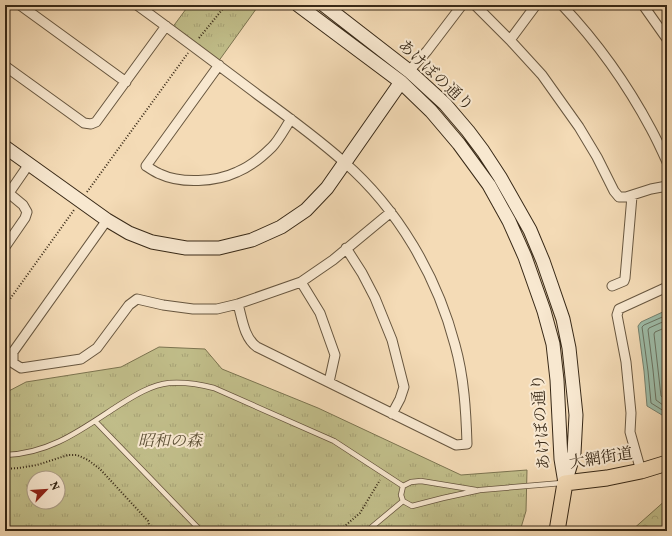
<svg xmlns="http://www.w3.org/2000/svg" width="672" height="536" font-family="Vollkorn,'Noto Serif JP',serif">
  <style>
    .grass { fill: url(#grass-tufts); stroke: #7c7450; fill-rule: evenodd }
    .forest { fill: url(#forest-crowns); stroke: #7c7450 }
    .water { fill: #9dbca8; stroke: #75816e }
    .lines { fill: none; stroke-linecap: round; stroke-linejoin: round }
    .shore { stroke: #6a7260; stroke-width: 1 }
    .lane-casing { stroke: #67563f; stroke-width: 6 }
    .street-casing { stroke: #67563f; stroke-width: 11 }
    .secondary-casing { stroke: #382917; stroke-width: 15 }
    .primary-casing { stroke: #382917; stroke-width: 17 }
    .path { stroke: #382917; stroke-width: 2; stroke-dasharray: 1 2; stroke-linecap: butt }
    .lane { stroke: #f8e8d0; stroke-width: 4.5 }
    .street { stroke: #f8e8d0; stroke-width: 9 }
    .secondary { stroke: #f8e8d0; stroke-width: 13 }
    .primary { stroke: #f4dbb6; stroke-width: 15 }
    .labels { text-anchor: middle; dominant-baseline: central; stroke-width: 4; stroke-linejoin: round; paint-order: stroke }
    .street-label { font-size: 16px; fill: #382917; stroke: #f8e8d0 }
    .park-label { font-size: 16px; font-style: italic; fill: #5a4e34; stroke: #f8e8d0 }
  </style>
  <defs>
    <pattern id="grass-tufts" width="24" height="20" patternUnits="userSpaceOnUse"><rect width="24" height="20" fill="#c1be8a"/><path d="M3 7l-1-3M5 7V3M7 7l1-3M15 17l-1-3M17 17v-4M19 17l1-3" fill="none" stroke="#a7a376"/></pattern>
    <pattern id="forest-crowns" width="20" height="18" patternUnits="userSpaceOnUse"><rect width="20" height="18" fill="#c1be8a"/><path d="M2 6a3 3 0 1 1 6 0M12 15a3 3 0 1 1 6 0" fill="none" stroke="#a7a376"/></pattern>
  </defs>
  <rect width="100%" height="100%" fill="#f4dbb6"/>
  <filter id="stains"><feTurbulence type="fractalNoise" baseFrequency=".005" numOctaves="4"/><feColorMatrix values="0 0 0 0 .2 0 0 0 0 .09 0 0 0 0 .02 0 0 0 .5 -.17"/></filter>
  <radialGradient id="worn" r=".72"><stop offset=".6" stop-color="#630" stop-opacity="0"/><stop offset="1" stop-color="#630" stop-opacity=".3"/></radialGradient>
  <path class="grass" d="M189,5H259L218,62L172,28Z
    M159,347L205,349L222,369L318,408L461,475L527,470L526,511L520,531H5V393L26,382L121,367ZM34,478H58V502H34Z"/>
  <path class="forest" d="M667,499V531H631Z"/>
  <path class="water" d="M667,310V418L647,406L644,371L638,326L641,322Z"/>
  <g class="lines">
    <path class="shore" d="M667,315L644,325L642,327L648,371L651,403L667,413
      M667,320L649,328L648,330L653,370L656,400L667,408
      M667,327L655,332L654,334L661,396L667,401"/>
    <g class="lane-casing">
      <path id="lane" d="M95,421L201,531
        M5,455C49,454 81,430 116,407C132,397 150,385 169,383C185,382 199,384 214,388L334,441L403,486
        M403,486L401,495L403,501L412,506L443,498L480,490L562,483
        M403,486L411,482L421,481L476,490
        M367,531L403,501"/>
    </g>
    <g class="street-casing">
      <path id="street" d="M20,5L126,82
        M137,5C177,34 218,65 258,95C287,116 317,138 344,162C398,209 437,276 455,345C464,377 466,411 467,444L456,445L257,347C244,338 242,318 238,304
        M475,5L510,40L542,75L579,127L597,157L614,191L619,197H626L651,189L667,186
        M562,5C597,42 627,84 651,129C657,140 662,151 667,162
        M643,5L667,39
        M510,40L536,5
        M219,65L146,166C151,169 155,172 160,174C181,184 216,182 237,172C249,167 263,156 272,147C279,140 285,128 291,119
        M5,66L84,123L91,124L96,122L166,26
        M409,71L427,51L462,5
        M5,190L23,205L27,212L25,218L5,247
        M9,193L29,164
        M107,220L13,352V363L21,368L81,359L97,348L129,305L137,299L163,305L193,309H217L238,304L301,282L333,260L391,212
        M346,248L362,273L375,298L392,340L404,387L400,399L392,414
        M301,282L320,313L335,355L329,382
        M612,286L624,281L625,278L632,196
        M641,471L630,432L631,413L626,362L617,315L619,309L667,287"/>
    </g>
    <g class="secondary-casing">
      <path id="secondary" d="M298,5L401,82L431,111L459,144L489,185L509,221L525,257L544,311L553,344L557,380L561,459L565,483
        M324,5L409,71L445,104L468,131L483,151L500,177L530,230L543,261L552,287L563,319L569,348L576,415L574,453L566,480
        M5,147L107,220L129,233L152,242L186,248H219L252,240L281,227L306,210L327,188L401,82"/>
    </g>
    <g class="primary-casing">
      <path id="primary" d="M557,531L565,483L607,478L641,471L667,463"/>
    </g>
    <path class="path" d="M199,38L226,5
      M87,192L188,53
      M5,306L74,210
      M5,469L19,468L37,465L68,455H77L88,460L100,469L148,521L151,531
      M339,531L360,513L380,480"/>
    <use href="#lane" class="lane"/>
    <use href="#street" class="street"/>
    <use href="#secondary" class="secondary"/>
    <use href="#primary" class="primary"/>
  </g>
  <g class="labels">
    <g class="street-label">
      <text transform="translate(435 76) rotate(43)">あけぼの通り</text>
      <text transform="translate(542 422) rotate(-94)">あけぼの通り</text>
      <text transform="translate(601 459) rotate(-9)">大網街道</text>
    </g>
    <g class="park-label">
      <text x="170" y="442">昭和の森</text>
    </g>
  </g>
  <rect width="672" height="536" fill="none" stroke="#f4dbb6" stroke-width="20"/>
  <rect x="6" y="6" width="660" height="524" fill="none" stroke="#382917" stroke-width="2"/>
  <rect x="10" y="10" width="652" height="516" fill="none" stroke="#382917"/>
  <g transform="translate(46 490) rotate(65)"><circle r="19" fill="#f8e8d0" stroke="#ab9c86"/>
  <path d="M0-3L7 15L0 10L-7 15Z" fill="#8f2418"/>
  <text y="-6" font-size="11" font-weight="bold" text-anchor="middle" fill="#382917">N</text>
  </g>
  <rect width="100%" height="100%" filter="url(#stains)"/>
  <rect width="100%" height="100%" fill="url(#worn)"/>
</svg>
